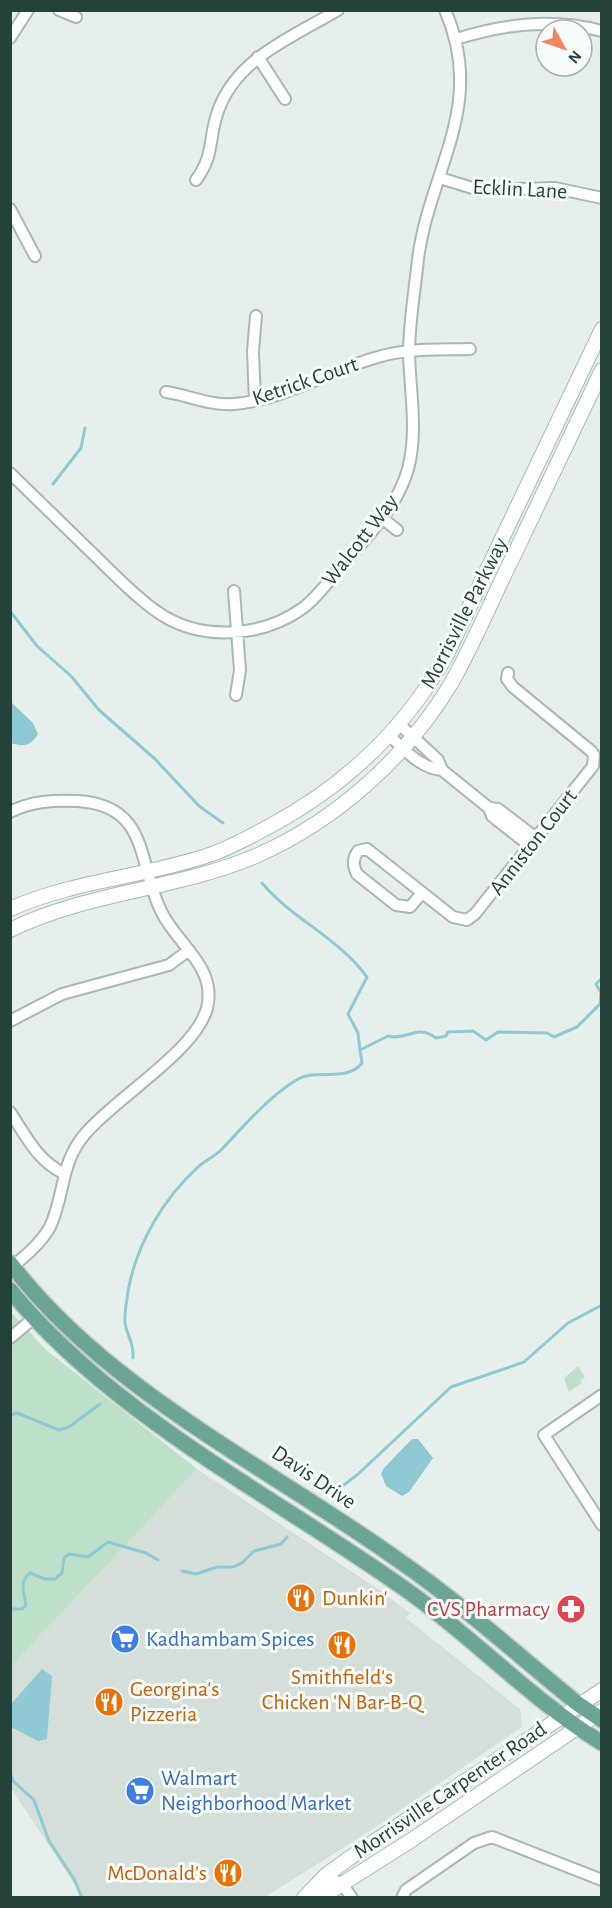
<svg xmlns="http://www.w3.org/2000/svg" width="612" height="1908" font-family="'Alegreya Sans',sans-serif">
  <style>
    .built { fill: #d4dfda }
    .green { fill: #bfe0c8 }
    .water { fill: #8ec9d4 }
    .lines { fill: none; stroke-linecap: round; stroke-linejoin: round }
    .stream { stroke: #8ec9d4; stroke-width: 3 }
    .minor-casing { stroke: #a8b8b2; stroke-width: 14 }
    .secondary-casing { stroke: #a4bbb3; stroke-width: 16 }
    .primary-casing { stroke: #c2cac8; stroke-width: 18 }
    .minor { stroke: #fff; stroke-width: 10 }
    .secondary { stroke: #fff; stroke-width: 14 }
    .primary { stroke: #6aa596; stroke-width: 15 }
    .labels { text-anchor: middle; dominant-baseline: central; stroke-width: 6; stroke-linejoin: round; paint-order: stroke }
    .street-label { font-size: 22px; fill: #24423a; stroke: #f7fbf9 }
    .food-label { font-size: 22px; fill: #c56008; stroke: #f7fbf9; text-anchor: start }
    .health-label { font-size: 22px; fill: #be3a42; stroke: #f7fbf9; text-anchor: end }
    .shop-label { font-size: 22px; fill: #366cbe; stroke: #f7fbf9; text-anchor: start }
  </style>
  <rect width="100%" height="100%" fill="#e6efeb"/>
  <path class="built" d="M197,1469L381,1591L410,1613L406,1618L520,1709L522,1727L365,1834L265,1897H83L11,1788L10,1666Z"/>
  <path class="green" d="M10,1311L46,1350L197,1469L11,1666Z
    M578,1366L585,1377L581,1380L582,1383L569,1392L564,1378Z"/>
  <path class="water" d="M11,702L33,723L38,734C31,746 24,747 11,743Z
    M412,1439H418L433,1458L409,1492L402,1496L386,1486L381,1474L384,1468Z
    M42,1669L52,1676L47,1739L38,1741L11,1727V1704Z"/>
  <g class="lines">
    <path class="stream" d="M53,484L81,448L85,428
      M10,611L37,646L71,676L99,710L155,759L199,806L223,823
      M262,883C292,919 339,938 367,977L348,1014L358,1033L360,1050
      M133,1358C134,1341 127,1337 125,1323C124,1314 127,1300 128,1291C137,1243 163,1199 199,1166C206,1160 215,1156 221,1150C245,1125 268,1097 298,1079C318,1068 346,1083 362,1063L360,1050L388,1036C409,1041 416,1023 436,1038L446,1036L448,1032L473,1031L486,1040L498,1032L547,1033L554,1037L577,1027L600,1004L601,993L596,984L602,978
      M10,1415L17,1413L59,1430L69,1427L100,1404
      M333,1493L357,1475L451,1387L524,1362L568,1323L602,1305
      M182,1571L196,1574L217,1567H233L242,1563L254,1551L281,1544L287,1537
      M10,1609H22L26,1605C24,1593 19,1581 30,1573L45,1579H55L62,1573L64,1558L69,1554L88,1557L108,1542L146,1553L158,1560
      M10,1772L13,1781L34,1800L49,1841L74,1879L82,1898"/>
    <g class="minor-casing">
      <path id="minor" d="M59,10L76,17
        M10,38L28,10
        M456,39C505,24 551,18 602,31
        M258,57L285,99
        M440,178L479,190L555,188L602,198
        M196,180C215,154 208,139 218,111C237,58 292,37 338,10
        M10,209L35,256
        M166,392C187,395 211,406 234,404C284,400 330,370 378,357C407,348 440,350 470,349
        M255,401L253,351L256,316
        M10,473C37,499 63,525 90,551C111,571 132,594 156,611C199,642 261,638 303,608C316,598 327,584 337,571C364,540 397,509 408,469C418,432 410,391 409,354C409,323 415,289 418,259C430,168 487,106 445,10
        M382,518L397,530
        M234,591L240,670L236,695
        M400,725L438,760L442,770L489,808L492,816L530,846
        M390,736C405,750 420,768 442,770
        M489,808L498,809L536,838
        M10,812C32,801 53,800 77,801C151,805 137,865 162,913C178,945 217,967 207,1008C196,1051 115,1098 85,1134C60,1163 65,1195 50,1227C41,1243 27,1255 13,1266
        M422,893L410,907L396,905L357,874C353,866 352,859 358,851L367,849L453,917L467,920L475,914L593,766L594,755L591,751L513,687L507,679L508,673
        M10,1021L62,994L169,965L189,950
        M10,1112C26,1136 37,1160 63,1173
        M10,1338L34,1318
        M602,1395L544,1435L602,1525
        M326,1898V1875L342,1884L352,1898
        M402,1898L406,1890L474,1843L492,1837L602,1880"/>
    </g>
    <g class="secondary-casing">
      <path id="secondary" d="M10,909C75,880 146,877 212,854C232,847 251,836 270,826C346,785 405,730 447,654L602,329
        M10,930C90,891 177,890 258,855C337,820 408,756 452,682C475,641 493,597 514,555C543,494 572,432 602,370
        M304,1898L326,1875L351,1857L602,1690
        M320,1898L410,1841L602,1711"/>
    </g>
    <g class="primary-casing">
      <path id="primary" d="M10,1263C107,1391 272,1469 401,1562C463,1605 520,1657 578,1704L602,1720
        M10,1290C114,1418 280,1499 412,1594C477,1641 533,1701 602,1743"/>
    </g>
    <use href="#minor" class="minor"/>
    <use href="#secondary" class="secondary"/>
    <use href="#primary" class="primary"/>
  </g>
  <defs>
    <g id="restaurant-disc" transform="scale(1.5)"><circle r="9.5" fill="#e8710a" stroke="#f7fbf9"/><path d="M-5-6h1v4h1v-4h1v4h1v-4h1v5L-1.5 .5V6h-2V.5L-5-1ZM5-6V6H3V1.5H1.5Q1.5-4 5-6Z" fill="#fff"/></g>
    <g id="pharmacy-disc" transform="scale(1.5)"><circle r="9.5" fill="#e0444e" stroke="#f7fbf9"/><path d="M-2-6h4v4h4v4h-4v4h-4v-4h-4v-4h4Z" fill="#fff"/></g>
    <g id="supermarket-disc" transform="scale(1.5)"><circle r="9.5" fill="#3f7fe0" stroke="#f7fbf9"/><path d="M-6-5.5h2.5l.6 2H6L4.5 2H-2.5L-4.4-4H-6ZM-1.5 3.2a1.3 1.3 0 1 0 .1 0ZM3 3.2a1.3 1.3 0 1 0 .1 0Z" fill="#fff"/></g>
  </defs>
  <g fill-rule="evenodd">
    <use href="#restaurant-disc" x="301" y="1598"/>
    <use href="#pharmacy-disc" x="571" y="1609"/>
    <use href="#supermarket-disc" x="125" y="1639"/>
    <use href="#restaurant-disc" x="342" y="1645"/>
    <use href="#restaurant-disc" x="109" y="1702"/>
    <use href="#supermarket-disc" x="140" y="1791"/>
    <use href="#restaurant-disc" x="228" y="1873"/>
  </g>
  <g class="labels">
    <g class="street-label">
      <text transform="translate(520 189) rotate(3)">Ecklin Lane</text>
      <text transform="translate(305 381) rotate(-19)">Ketrick Court</text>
      <text transform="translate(360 540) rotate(-52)">Walcott Way</text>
      <text transform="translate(464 613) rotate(-63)">Morrisville Parkway</text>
      <text transform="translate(533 842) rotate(-52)">Anniston Court</text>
      <text transform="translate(314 1477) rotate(34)">Davis Drive</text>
      <text transform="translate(450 1790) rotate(-34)">Morrisville Carpenter Road</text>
    </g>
    <g class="food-label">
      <text x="322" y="1598">Dunkin'</text>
      <text x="342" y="1677" text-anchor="middle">Smithfield's<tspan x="342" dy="25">Chicken 'N Bar-B-Q</tspan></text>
      <text x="130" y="1689">Georgina's<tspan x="130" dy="25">Pizzeria</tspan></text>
      <text x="207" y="1873" text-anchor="end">McDonald's</text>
    </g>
    <g class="health-label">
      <text x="550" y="1609">CVS Pharmacy</text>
    </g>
    <g class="shop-label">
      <text x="146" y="1639">Kadhambam Spices</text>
      <text x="161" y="1778">Walmart<tspan x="161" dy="25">Neighborhood Market</tspan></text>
    </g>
  </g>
  <rect width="612" height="1908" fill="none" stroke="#24423a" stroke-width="24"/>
  <g transform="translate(564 48) rotate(130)"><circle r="28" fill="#f7fbf9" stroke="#a3b1ad" stroke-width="1.5"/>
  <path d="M0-4.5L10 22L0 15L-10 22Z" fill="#f4845f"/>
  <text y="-9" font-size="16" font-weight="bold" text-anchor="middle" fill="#24423a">N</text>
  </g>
</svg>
